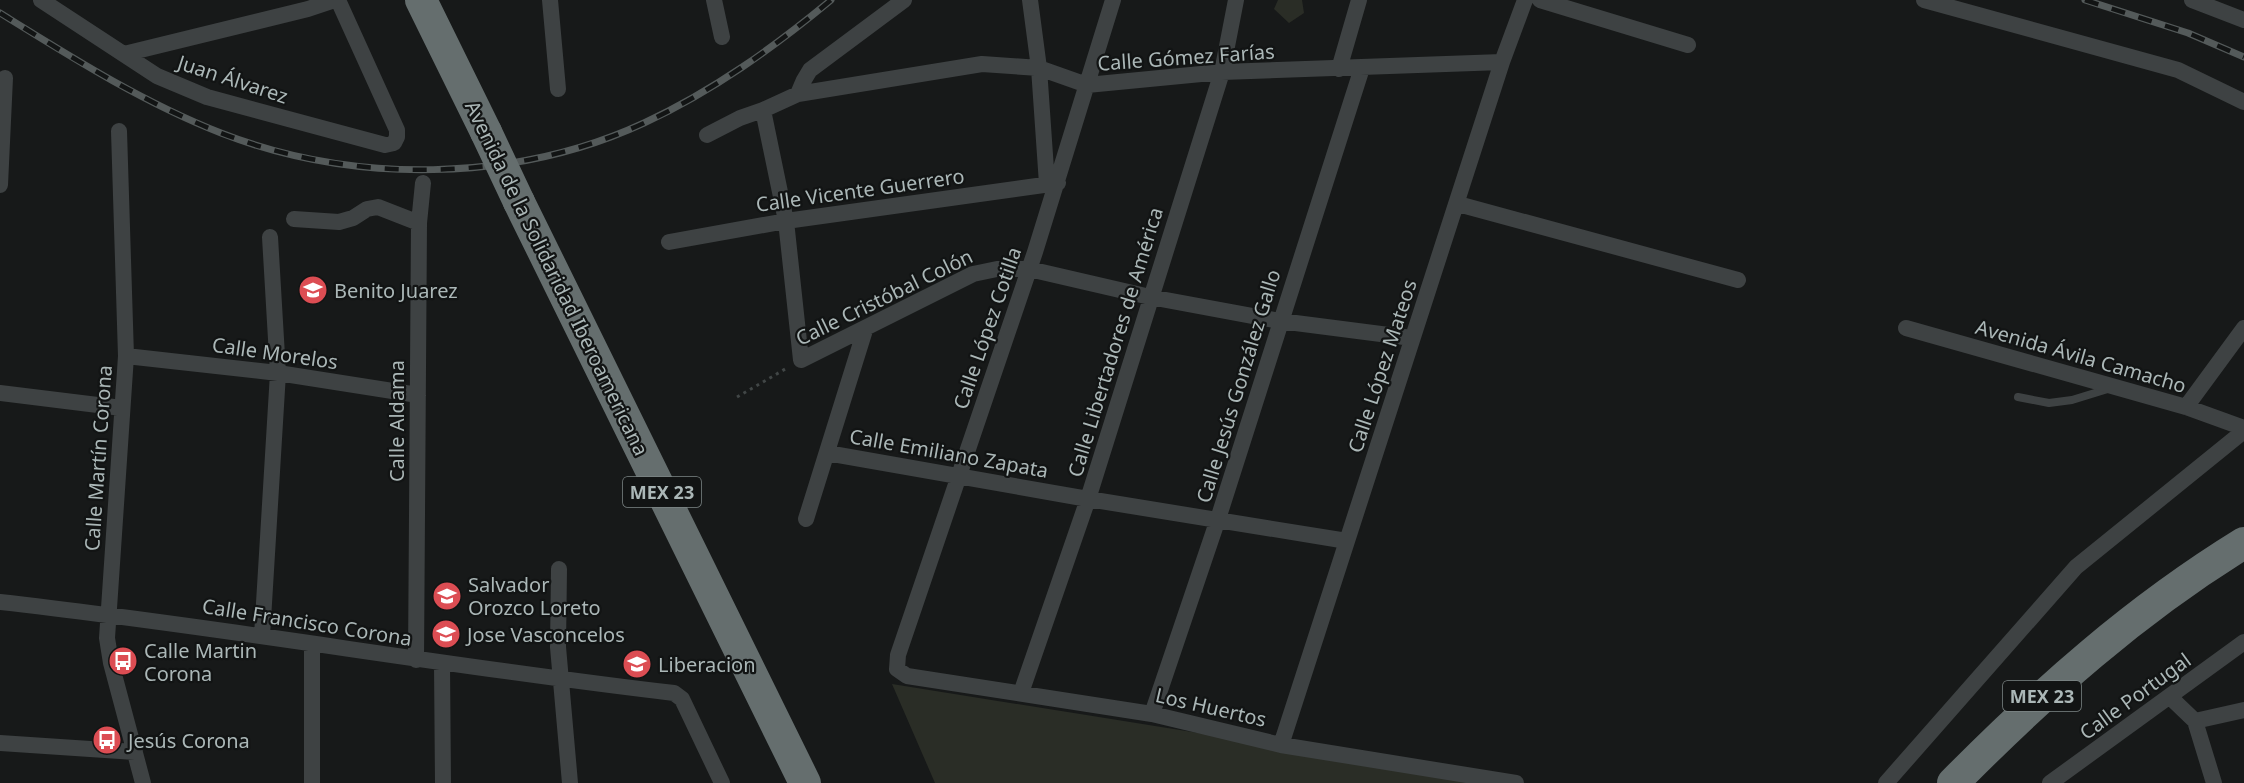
<svg xmlns="http://www.w3.org/2000/svg" width="2244" height="783" font-family="'Noto Sans',sans-serif">
  <style>
    .green { fill: #2a2d26 }
    .lines { fill: none; stroke-linecap: round; stroke-linejoin: round }
    .path { stroke: #414646; stroke-width: 3; stroke-dasharray: 3 4.5; stroke-linecap: butt }
    .lane { stroke: #3e4243; stroke-width: 8 }
    .street { stroke: #3e4243; stroke-width: 16 }
    .highway { stroke: #656e6e; stroke-width: 32 }
    .rail-casing { stroke: #545a5a; stroke-width: 7 }
    .rail { stroke: #121414; stroke-width: 4.5; stroke-dasharray: 14; stroke-linecap: butt }
    .highway-bridge { stroke: #656e6e; stroke-width: 32 }
    .labels { text-anchor: middle; dominant-baseline: central; stroke-width: 4.5; stroke-linejoin: round; paint-order: stroke }
    .shield { fill: #121414; stroke: #7d8686; stroke-width: 1.5 }
    .shield-label { font-size: 18px; font-weight: bold; fill: #abb7b7 }
    .street-label { font-size: 20px; fill: #abb7b7; stroke: #121414 }
    .poi-label { font-size: 20px; fill: #abb7b7; stroke: #121414; text-anchor: start }
  </style>
  <rect width="100%" height="100%" fill="#171919"/>
  <path class="green" d="M1278,0H1302L1304,13L1289,23L1274,9Z
    M892,684L1511,783H935Z"/>
  <g class="lines">
    <path class="path" d="M737,397L787,368"/>
    <path class="lane" d="M2018,397L2049,403L2072,400L2111,388"/>
    <path class="street" d="M41,0L157,76L207,97L385,145L394,143L397,137V130L338,0
      M550,0L558,89
      M714,0L722,37
      M1030,0L1039,68L1047,184
      M1113,0L1035,252L898,655L897,669L907,676L1152,714L1281,745L1516,783
      M1540,0L1688,45
      M1924,0L2178,70L2244,102
      M2192,0L2244,20
      M124,54L308,9L335,0
      M1339,69L1359,0
      M798,94L804,80L810,70L904,0
      M763,110L786,221L801,360L973,274L997,269H1029L1150,297L1280,321L1412,338
      M119,131L126,356L107,638L111,663L143,783
      M707,135L740,118L763,110L798,94L982,64L1039,68L1087,85L1222,72L1502,62
      M0,185L5,78
      M1458,204L1738,280
      M294,219L339,222L353,218L367,209L378,207L419,223
      M669,242L786,221L1058,183
      M1906,328L2186,407L2244,428
      M126,356L278,373L418,395
      M0,393L122,408
      M2186,407L2244,328
      M827,453L1088,499L1347,541
      M806,519L865,330
      M559,569L558,647L570,783
      M0,602C225,627 449,667 674,693L682,699L722,783
      M262,636L278,373L270,237
      M416,660L419,223L423,183
      M442,664L443,783
      M1021,693L1088,499L1222,72L1236,0
      M2170,697L2195,721L2214,783
      M1152,714L1218,519L1362,68
      M2195,721L2244,710
      M0,743L135,752
      M1281,745L1502,62L1525,0
      M312,783V644
      M1886,783L2076,567L2244,431
      M2050,783L2244,642"/>
    <path class="highway" d="M421,0L486,132
      M519,202L805,783
      M1953,783C2043,692 2135,610 2244,543"/>
    <g class="rail-casing">
      <path id="rail" d="M2085,0L2188,33L2244,57
        M0,13C71,57 142,102 221,133C352,184 515,183 644,123C713,91 773,48 831,0"/>
    </g>
    <use href="#rail" class="rail"/>
    <path class="highway-bridge" d="M486,132L519,202"/>
  </g>
  <defs>
    <g id="school-disc" transform="scale(1.5)"><circle r="9.5" fill="#dc4d53" stroke="#121414"/><path d="M0-5L7-2L0 1L-7-2ZM-4 1L0 2.5L4 1V4Q0 6-4 4Z" fill="#fff"/></g>
    <g id="bus-disc" transform="scale(1.5)"><circle r="9.5" fill="#dc4d53" stroke="#121414"/><path d="M-5-6H5V4H4V6H2V4H-2V6H-4V4H-5ZM-3.5-4V0h7V-4ZM-3.5 1.2v1.5H-2V1.2ZM2 1.2v1.5H3.5V1.2Z" fill="#fff"/></g>
  </defs>
  <g fill-rule="evenodd">
    <use href="#school-disc" x="313" y="290"/>
    <use href="#school-disc" x="447" y="596"/>
    <use href="#school-disc" x="446" y="634"/>
    <use href="#bus-disc" x="123" y="661"/>
    <use href="#school-disc" x="637" y="664"/>
    <use href="#bus-disc" x="107" y="740"/>
  </g>
  <g class="labels">
    <g class="shield">
      <rect x="623" y="477" width="78" height="30" rx="4.5"/>
      <rect x="2003" y="681" width="78" height="30" rx="4.5"/>
    </g>
    <g class="shield-label">
      <text x="662" y="492">MEX 23</text>
      <text x="2042" y="696">MEX 23</text>
    </g>
    <g class="street-label">
      <text transform="translate(1186 57) rotate(-4)">Calle Gómez Farías</text>
      <text transform="translate(233 79) rotate(18)">Juan Álvarez</text>
      <text transform="translate(860 190) rotate(-8)">Calle Vicente Guerrero</text>
      <text transform="translate(557 278) rotate(64)">Avenida de la Solidaridad Iberoamericana</text>
      <text transform="translate(884 297) rotate(-26)">Calle Cristóbal Colón</text>
      <text transform="translate(987 328) rotate(-71)">Calle López Cotilla</text>
      <text transform="translate(1115 342) rotate(-73)">Calle Libertadores de América</text>
      <text transform="translate(275 353) rotate(8)">Calle Morelos</text>
      <text transform="translate(2081 356) rotate(16)">Avenida Ávila Camacho</text>
      <text transform="translate(1382 366) rotate(-72)">Calle López Mateos</text>
      <text transform="translate(1238 386) rotate(-73)">Calle Jesús González Gallo</text>
      <text transform="translate(396 421) rotate(-90)">Calle Aldama</text>
      <text transform="translate(949 453) rotate(10)">Calle Emiliano Zapata</text>
      <text transform="translate(98 458) rotate(-86)">Calle Martín Corona</text>
      <text transform="translate(307 622) rotate(9)">Calle Francisco Corona</text>
      <text transform="translate(2135 696) rotate(-36)">Calle Portugal</text>
      <text transform="translate(1211 707) rotate(13)">Los Huertos</text>
    </g>
    <g class="poi-label">
      <text x="334" y="290">Benito Juarez</text>
      <text x="468" y="584">Salvador<tspan x="468" dy="23">Orozco Loreto</tspan></text>
      <text x="467" y="634">Jose Vasconcelos</text>
      <text x="144" y="650">Calle Martin<tspan x="144" dy="23">Corona</tspan></text>
      <text x="658" y="664">Liberacion</text>
      <text x="128" y="740">Jesús Corona</text>
    </g>
  </g>
</svg>
